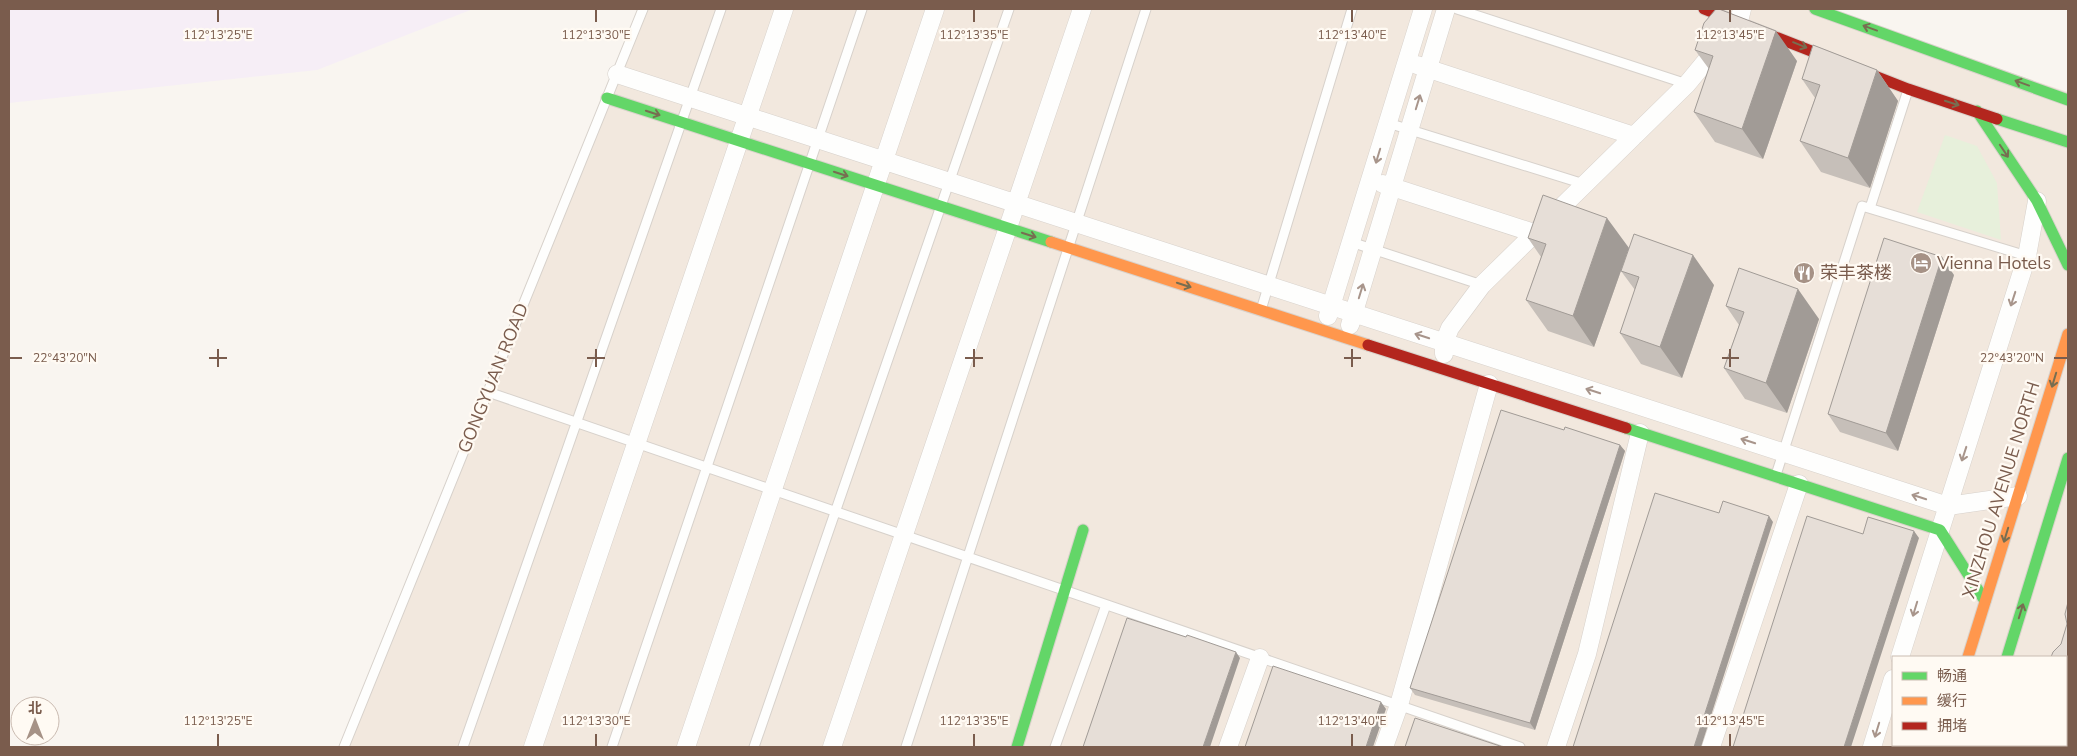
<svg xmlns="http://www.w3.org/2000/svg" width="2077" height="756" font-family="'Nunito Sans','Noto Sans SC',sans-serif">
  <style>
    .residential { fill: #f2e8de; fill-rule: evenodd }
    .education { fill: #f6eef6 }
    .green { fill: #e7f0db }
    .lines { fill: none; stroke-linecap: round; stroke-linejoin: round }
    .lane-casing { stroke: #d7d1cb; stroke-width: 11 }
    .street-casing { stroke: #d7d1cb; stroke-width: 19 }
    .fast-casing { stroke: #d9d2cb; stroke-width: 13 }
    .slow-casing { stroke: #d9d2cb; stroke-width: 13 }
    .jam-casing { stroke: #d9d2cb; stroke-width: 13 }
    .lane { stroke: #fefefd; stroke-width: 9 }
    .street { stroke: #fefefd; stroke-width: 18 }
    .fast { stroke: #63d668; stroke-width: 11 }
    .slow { stroke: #ff974d; stroke-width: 11 }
    .jam { stroke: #b3261e; stroke-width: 11 }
    .wall { fill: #c6bfb9 }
    .shaded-wall { fill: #a19b96 }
    .building { fill: #e6ded7; stroke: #a19b96 }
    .oneway { stroke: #776e51 }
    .oneway2 { stroke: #a8958b }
    .ticks { fill: none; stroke: #7a5c4d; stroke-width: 2 }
    .labels { text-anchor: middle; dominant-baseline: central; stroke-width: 4.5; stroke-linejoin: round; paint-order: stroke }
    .poi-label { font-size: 18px; fill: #7a5c4d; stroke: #fffaf3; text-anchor: start }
    .street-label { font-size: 18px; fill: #7a5c4d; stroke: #fffaf3 }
    .ticks-label { font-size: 12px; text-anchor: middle; fill: #7a5c4d; stroke: #fffaf3; stroke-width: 4.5; stroke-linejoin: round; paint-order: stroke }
  </style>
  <rect width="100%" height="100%" fill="#f9f5f0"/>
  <path class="residential" d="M643,9H1821L2068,92V747H344ZM1893,657H2066V745H1893Z"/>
  <path class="education" d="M9,9H473L317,70L9,103Z"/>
  <path class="green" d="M1945,135L1977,146L1997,183L2001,240L1917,212Z"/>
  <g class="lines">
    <g class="lane-casing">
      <path id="lane" d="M1457,9L1687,84
        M1388,123L1584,184
        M1870,208L1908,90
        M1351,242L1482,285
        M1261,310L1352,9
        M488,392L1520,747
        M1776,475L1862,206L2027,256
        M344,747L643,9
        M463,747L721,9
        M612,747L862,9
        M754,747L1009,9
        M906,747L1146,9
        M1055,747L1106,605"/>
    </g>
    <g class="street-casing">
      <path id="street" d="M1417,65L1634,136
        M617,74L1948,506L2018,496
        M1383,184L1534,233
        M1328,316L1423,9
        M1350,325L1446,9
        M1444,354V343L1450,328L1482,285L1687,84L1739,21L1742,9
        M1900,657L2027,256L2037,201
        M533,747L784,9
        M686,747L935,9
        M832,747L1082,9
        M1228,747L1260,658
        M1384,747L1399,705L1489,384
        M1556,747L1587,654L1640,433
        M1711,747L1799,484
        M1872,747L1893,679
        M2033,747L2034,745"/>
    </g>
    <g class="fast-casing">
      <path id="fast" d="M1815,9L2068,100
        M607,98L1051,242
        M1977,111L2037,201L2068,265
        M1997,119L2068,142
        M1626,428L1940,530L1985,601
        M2007,657L2068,458
        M1017,747L1083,530
        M1940,747L1941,745
        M1979,747L1980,745"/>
    </g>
    <g class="slow-casing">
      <path id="slow" d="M1051,242L1368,345
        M1968,657L2068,334"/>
    </g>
    <g class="jam-casing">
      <path id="jam" d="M1704,9L1908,89L1997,119
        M1368,345L1626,428"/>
    </g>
    <use href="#lane" class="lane"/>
    <use href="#street" class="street"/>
    <use href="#fast" class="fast"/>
    <use href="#slow" class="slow"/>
    <use href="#jam" class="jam"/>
  </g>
  <path class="wall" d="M1695,50L1797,61L1763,159L1715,142L1694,112L1709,69Z
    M1877,70L1898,101L1870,188L1821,172L1800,141L1815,98L1802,79Z
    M1528,238L1629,248L1594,347L1548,331L1526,300L1541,257Z
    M1621,271L1714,285L1682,378L1641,364L1620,333L1635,290Z
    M1954,275L1898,451L1840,432L1828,414Z
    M1726,306L1819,319L1787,413L1745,399L1724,368L1739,325Z
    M1564,430L1620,445L1625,451L1535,730L1415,695L1410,688Z
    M2068,602V707L2066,706V657L2061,644L2067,624Z"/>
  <path class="shaded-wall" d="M1776,31L1797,61L1763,159L1742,129Z
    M1877,70L1898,101L1870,188L1848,158Z
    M1607,218L1629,248L1594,347L1573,316Z
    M1693,255L1714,285L1682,378L1660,347Z
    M1942,257L1954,275L1898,451L1886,433Z
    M1798,289L1819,319L1787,413L1766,383Z
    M1620,445L1625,451L1535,730L1530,723Z
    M1769,516L1773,522L1701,747H1694Z
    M1914,531L1919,538L1851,747H1844Z
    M1236,652L1240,658L1210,747H1203Z
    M1381,702L1386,709L1373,747H1366Z"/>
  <path class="building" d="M1716,9H1719L1776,31L1742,129L1694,112L1713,56L1695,50L1704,23Z
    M1813,45L1877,70L1848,158L1800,141L1820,85L1802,79Z
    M1543,195L1607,218L1573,316L1526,300L1546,244L1528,238Z
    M1634,234L1693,255L1660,347L1620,333L1639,277L1621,271Z
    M1884,238L1942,257L1886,433L1828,414Z
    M1739,268L1798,289L1766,383L1724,368L1744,312L1726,306Z
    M1501,410L1564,430L1565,427L1620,445L1530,723L1410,688Z
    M1655,493L1719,513L1723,501L1769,516L1694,747H1573Z
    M1807,516L1863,534L1868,517L1914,531L1844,747H1733Z
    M2068,602V695L2066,694V657H2051L2053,652L2061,644L2067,624L2065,614Z
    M1127,618L1186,637L1187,635L1236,652L1203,747H1083Z
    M1273,666L1381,702L1366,747H1245Z
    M1415,718L1503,747H1405Z"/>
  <defs><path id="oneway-shaft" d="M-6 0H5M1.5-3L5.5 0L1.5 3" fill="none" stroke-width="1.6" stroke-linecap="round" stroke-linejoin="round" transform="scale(1.25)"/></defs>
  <g class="oneway">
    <use href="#oneway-shaft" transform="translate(1870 28) rotate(-160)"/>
    <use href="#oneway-shaft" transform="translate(1800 45) rotate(22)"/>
    <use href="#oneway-shaft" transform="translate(2022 83) rotate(-160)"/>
    <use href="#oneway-shaft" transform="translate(1952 103) rotate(18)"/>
    <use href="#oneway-shaft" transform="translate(653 113) rotate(18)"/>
    <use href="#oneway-shaft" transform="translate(2004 151) rotate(56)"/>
    <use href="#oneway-shaft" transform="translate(841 174) rotate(18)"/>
    <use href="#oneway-shaft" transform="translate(1029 235) rotate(18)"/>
    <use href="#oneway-shaft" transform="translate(1184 285) rotate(18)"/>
    <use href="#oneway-shaft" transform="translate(2054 380) rotate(107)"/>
    <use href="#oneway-shaft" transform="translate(2006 535) rotate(107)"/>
    <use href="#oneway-shaft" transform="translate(2021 611) rotate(-73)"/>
  </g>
  <g class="oneway2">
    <use href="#oneway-shaft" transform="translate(1418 102) rotate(-73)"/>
    <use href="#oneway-shaft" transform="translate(1378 156) rotate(107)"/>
    <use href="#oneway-shaft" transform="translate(1361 291) rotate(-73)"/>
    <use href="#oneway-shaft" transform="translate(2013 299) rotate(108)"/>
    <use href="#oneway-shaft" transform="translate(1422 336) rotate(-162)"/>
    <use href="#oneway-shaft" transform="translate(1593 391) rotate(-162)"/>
    <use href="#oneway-shaft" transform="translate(1748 441) rotate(-162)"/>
    <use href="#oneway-shaft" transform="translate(1964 454) rotate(108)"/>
    <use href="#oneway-shaft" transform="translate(1919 497) rotate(-162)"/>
    <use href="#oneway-shaft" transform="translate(1915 609) rotate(107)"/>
    <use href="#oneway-shaft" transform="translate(1877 730) rotate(107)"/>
  </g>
  <path class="ticks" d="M218,10V22M596,10V22M974,10V22M1352,10V22M1730,10V22M218,349V367M596,349V367M974,349V367M1352,349V367M1730,349V367M10,358H22M209,358H227M587,358H605M965,358H983M1344,358H1361M1722,358H1739M2054,358H2067M218,734V746M596,734V746M974,734V746M1352,734V746M1730,734V746"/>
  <defs>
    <g id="hotel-disc" transform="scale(1.125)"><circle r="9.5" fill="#a69286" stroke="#fffaf3"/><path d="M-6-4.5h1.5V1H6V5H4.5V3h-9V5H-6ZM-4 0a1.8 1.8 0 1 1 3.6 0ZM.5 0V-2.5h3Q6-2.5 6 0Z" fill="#fff"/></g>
    <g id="restaurant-disc" transform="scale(1.125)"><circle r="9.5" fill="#a69286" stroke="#fffaf3"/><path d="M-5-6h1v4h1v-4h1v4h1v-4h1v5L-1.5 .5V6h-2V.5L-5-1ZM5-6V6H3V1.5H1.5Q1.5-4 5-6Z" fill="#fff"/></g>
  </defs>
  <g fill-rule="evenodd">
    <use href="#hotel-disc" x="1921" y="263"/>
    <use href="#restaurant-disc" x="1804" y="273"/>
  </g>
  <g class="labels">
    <g class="poi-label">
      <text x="1937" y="263">Vienna Hotels</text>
      <text x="1820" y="273">荣丰茶楼</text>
    </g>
    <g class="street-label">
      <text transform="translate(493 378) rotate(-68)">GONGYUAN ROAD</text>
      <text transform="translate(2001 490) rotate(-73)">XINZHOU AVENUE NORTH</text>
    </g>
  </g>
  <g class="ticks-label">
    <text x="218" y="39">112°13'25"E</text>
    <text x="596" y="39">112°13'30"E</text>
    <text x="974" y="39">112°13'35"E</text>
    <text x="1352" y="39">112°13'40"E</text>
    <text x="1730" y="39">112°13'45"E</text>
    <text x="65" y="362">22°43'20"N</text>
    <text x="2012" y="362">22°43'20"N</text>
    <text x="218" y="725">112°13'25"E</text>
    <text x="596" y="725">112°13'30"E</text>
    <text x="974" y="725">112°13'35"E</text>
    <text x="1352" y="725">112°13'40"E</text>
    <text x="1730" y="725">112°13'45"E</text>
  </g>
  <rect width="2077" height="756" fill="none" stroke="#7a5c4d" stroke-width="20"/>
  <rect x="1892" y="656" width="175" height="90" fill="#fffaf3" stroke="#cabbb1"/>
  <rect x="1902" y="672" width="25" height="8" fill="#63d668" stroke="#cabbb1"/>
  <text x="1937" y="681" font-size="15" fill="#7a5c4d">畅通</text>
  <rect x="1902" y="697" width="25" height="8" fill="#ff974d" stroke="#cabbb1"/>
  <text x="1937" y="706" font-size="15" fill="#7a5c4d">缓行</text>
  <rect x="1902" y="722" width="25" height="8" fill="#b3261e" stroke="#cabbb1"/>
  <text x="1937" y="731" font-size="15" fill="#7a5c4d">拥堵</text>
  <g transform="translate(35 721)"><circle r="24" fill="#fffaf3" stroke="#cabbb1"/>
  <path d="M0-4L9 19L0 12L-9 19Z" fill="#a69286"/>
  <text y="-8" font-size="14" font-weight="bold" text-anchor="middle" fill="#7a5c4d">北</text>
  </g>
</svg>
